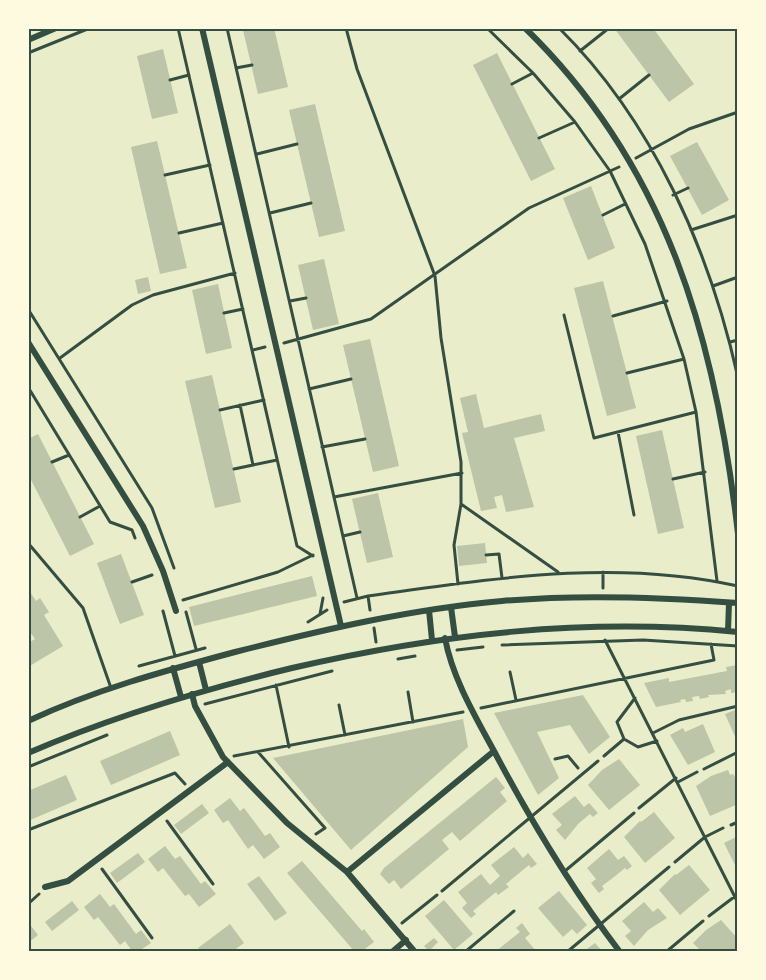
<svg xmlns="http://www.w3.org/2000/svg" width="766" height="980" font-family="'Exo 2',sans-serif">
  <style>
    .building { fill: #bcc5a7 }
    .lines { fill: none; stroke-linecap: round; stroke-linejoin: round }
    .path { stroke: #344e41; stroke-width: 3 }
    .service { stroke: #344e41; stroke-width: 3 }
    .minor { stroke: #344e41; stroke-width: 6 }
    .neatline { fill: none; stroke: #344e41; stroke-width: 2 }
  </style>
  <rect width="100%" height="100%" fill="#e9edc9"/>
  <path class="building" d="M274,28L288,87L258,94L243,30Z
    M614,28H653L694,84L669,102Z
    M163,49L178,113L152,119L137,56Z
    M497,53L555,169L531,181L473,65Z
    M315,104L345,231L319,237L289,110Z
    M157,141L187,268L160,274L131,147Z
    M697,142L729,200L702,215L670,156Z
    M591,186L615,248L588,260L563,198Z
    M324,259L339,324L313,330L298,265Z
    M148,277L151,291L138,294L135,280Z
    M603,281L636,408L607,416L574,288Z
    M218,284L232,348L206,354L192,290Z
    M370,339L399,466L373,472L343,345Z
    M212,375L241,502L215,508L185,381Z
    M476,394L484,428L541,414L545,431L514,438L534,507L506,512L502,495L494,497L497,508L481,511L462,433L468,432L460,398Z
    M662,430L684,528L658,534L636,436Z
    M38,434L94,544L70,556L28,474V439Z
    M378,493L393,557L367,563L352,499Z
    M485,543L487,563L459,566L457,546Z
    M121,554L144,615L120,624L97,563Z
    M312,576L317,596L194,626L189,607Z
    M28,589L36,601L40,598L49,612L44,615L63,646L28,667V643L35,639L28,629Z
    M738,665V692L731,693V689L725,691L726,694L708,695L709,697L700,699L699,696L692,697L693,701L686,702L685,699L680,700L681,702L656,707L644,683L669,678V682L727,671L726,667Z
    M583,695L610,737L589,754L570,725L537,732L559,778L538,795L494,713Z
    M735,710L738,712L737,741L725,714Z
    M463,719L468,747L351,850L273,758Z
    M703,724L715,752L688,765L670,735L683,728L685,732Z
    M170,731L180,755L111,785L100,761Z
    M619,759L640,785L609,810L588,785L602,770Z
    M728,770L730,775L733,774L738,782V804L710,816L696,786L711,776Z
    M66,775L77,800L28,821V791Z
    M496,777L505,788L500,792L507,801L460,841L452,832L442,840L449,849L401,889L394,880L389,884L380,874L384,868Z
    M575,796L584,807L589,803L598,813L593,817L590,814L579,823L565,840L556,830L562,825L552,814Z
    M230,798L240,811L244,808L265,836L270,833L280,847L264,859L253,845L248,849L228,820L223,823L214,810Z
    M202,804L209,813L181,834L174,825Z
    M654,812L675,838L645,863L624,837L640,821L641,822Z
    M738,836V871L724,843Z
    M165,846L175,859L180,856L201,884L205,881L216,894L199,907L189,894L185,896L163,868L158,872L148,859Z
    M514,847L523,858L528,853L537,864L531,868L529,865L506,884L509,887L498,895L496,892L473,911L476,914L471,918L462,908L467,903L458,892L481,874L490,885L500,876L491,865Z
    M609,849L618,860L624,856L632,866L627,870L625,868L614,877L602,886L604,889L599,893L591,883L596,879L587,868Z
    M138,853L145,862L117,883L110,873Z
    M302,861L362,931L364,929L374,942L362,951H354L287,873Z
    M689,865L710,890L680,915L659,890L675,874L676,875Z
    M259,876L287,913L275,921L247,884Z
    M559,891L587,925L577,934L572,929L563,937L538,908Z
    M100,894L110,907L114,904L136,934L141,930L151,943L139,951H132L125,941L120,945L98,917L94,920L84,907Z
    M444,900L473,934L454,950L425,916Z
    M72,901L79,910L52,931L45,922Z
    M644,902L653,912L658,908L667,918L648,930L634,946L625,936L631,931L622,921Z
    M721,920L738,939V949L701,951L693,943L706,930Z
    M28,922L38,935L28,943Z
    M522,923L530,934L525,938L536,951H496L520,932L516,928Z
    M230,924L244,943L233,951H201L198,948Z
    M434,938L438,942L429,951L424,946Z
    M595,943L602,951H584Z"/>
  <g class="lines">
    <path class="path" d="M178,28L297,546L313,556
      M227,28L357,598
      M346,28L357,69L435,276L441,338L461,462V504L454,545L458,584
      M487,28L533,73L575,122L610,171L645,244L684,359L696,412L717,581
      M559,28C653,121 710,251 738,378
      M580,51L609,28
      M28,53L90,28
      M236,68L252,65
      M170,80L189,75
      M512,84L533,73
      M619,99L649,75
      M539,138L575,122
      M257,154L297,144
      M636,158L689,129L738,112
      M165,175L210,165
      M673,195L688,188
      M270,213L311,203
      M603,215L625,204
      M691,230L738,215
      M179,233L223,223
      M713,286L738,277
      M290,301L306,298
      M28,309L152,508L174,568
      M224,313L243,309
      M564,315L594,438L696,412
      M613,316L667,301
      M730,342L738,340
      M284,343L371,319L529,208L619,167
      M253,350L265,347
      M60,358L132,305L153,295L235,273
      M627,373L684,359
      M28,387L110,522L132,530L135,538
      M309,389L351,379
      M240,405L253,465
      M220,410L264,400
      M618,432L634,515
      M322,447L365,439
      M52,462L69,455
      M234,469L277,460
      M673,479L705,472
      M334,497L462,473
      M461,504L558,572
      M80,517L100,506
      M343,536L360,532
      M486,555L499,554L502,578
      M603,572V588
      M132,582L152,575
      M368,596L370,610
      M183,600L278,572L313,555
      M344,602L368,596C492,579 613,558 738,586
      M163,611L175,656
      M186,612L196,649
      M320,614L323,598
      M308,622L327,610
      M374,628L376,642
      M605,640L738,903
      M502,645L643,640L738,646
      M457,650L483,647
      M398,659L415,656
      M139,666L205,648
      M510,672L516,700
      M276,685L289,747
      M408,692L413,722
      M635,698L617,722L624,739L638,747L657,741
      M205,704L332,671
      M339,705L345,735
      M481,708L714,660L711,644
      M653,733L679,720L738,706
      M258,752L325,828L316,834
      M234,756L463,712
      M604,756L624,739
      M555,759L568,756L578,768
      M28,767L107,735
      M678,782L697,772
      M639,808L676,778
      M167,821L213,884
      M28,830L175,773L185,784
      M675,862L705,837L723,828
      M102,869L152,938
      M28,904L39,894
      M709,916L738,894
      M402,923L437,895"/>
    <path class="service" d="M28,543L83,608L111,688
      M704,769L738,752
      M731,825L738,822
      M565,871L634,813
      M442,891L598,761
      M465,952L514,911
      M567,952L669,867
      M666,952L703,921"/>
    <path class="minor" d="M202,28L341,626
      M525,28C668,167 716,341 738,534
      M28,40L56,28
      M28,342L143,526L163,571L176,611
      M451,607L455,637
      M429,610L432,640
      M728,631L729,603
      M445,638C452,677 475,716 494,751C531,821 571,888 620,952
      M199,662L206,690
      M173,668L181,697
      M192,694L195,706L223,757L287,823L347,872L415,952
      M28,721C94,690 164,671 235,652C322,630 411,609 502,601C580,594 659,597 738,603
      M28,753C114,716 201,690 292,668C439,634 586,617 738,632
      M347,872L494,751
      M45,887L68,881L228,762
      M392,952L406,940"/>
  </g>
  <rect width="766" height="980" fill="none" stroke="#fefae0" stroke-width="60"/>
  <rect x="30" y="30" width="706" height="920" class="neatline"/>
</svg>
